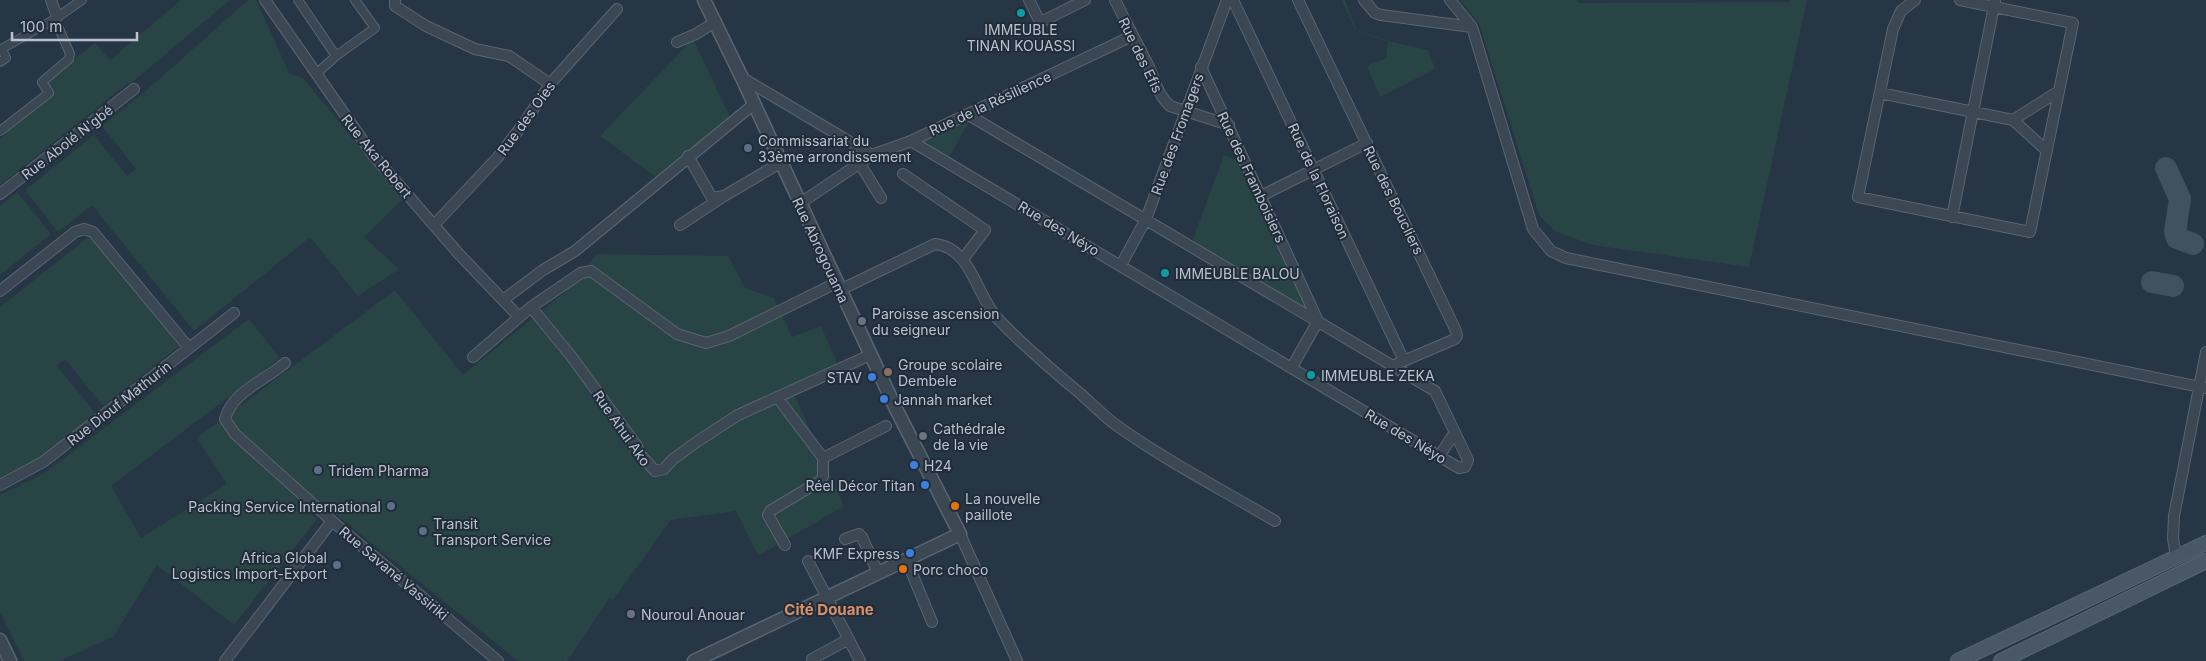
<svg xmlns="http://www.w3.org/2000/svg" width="2206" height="661" font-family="Inter,sans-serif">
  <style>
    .green { fill: #294445 }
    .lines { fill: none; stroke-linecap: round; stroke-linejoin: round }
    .taxiway { stroke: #42515f; stroke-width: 22 }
    .pedestrian-casing { stroke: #5a6571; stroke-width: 10 }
    .minor-casing { stroke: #5a6571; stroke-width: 12 }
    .tertiary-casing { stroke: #5a6571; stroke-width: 15 }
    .secondary-casing { stroke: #5a6571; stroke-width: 16 }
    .pedestrian { stroke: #3b4753; stroke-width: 8 }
    .minor { stroke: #3b4753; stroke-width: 10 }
    .tertiary { stroke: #3b4753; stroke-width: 12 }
    .secondary { stroke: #495766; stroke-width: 14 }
    .culture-dot { fill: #0f9aa8; stroke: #202c39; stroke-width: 2 }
    .service-dot { fill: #5c6f8a; stroke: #202c39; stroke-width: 2 }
    .worship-dot { fill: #6b7280; stroke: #202c39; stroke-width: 2 }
    .education-dot { fill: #8d6e63; stroke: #202c39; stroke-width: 2 }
    .shop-dot { fill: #3f7fe0; stroke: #202c39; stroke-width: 2 }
    .food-dot { fill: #e8710a; stroke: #202c39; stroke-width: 2 }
    .labels { text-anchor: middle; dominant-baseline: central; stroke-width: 4; stroke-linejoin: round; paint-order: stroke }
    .poi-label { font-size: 14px; fill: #b9c2cd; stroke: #202c39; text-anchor: start }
    .street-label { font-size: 14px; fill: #b9c2cd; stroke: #202c39 }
    .neighbourhood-label { font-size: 15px; font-weight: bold; fill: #d89069; stroke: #202c39 }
  </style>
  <rect width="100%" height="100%" fill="#273644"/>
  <path class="green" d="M181,0H230L130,84L128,83L0,185V139L5,135L3,132L52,93L44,83L95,43L110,60Z
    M248,0H256L289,73L303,78L403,199L364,237L399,269L358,296L310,237L194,331L92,205L58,232L25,190L94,135L127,176L136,169L102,126L148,89Z
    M1342,0H1345L1356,30L1388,41L1428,50L1435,69L1380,97L1367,66L1386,58L1388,42L1355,30Z
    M1460,0H1576L1579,3L1788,2L1791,0H1807L1749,267L1592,245L1555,231L1539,215L1479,23Z
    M693,39L730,117L657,178L600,136Z
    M965,120L969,122L949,157L923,141Z
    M1224,155L1240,161L1313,315L1192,242Z
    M17,192L51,234L0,275V206Z
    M90,236L181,345L103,406L65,359L57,366L95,413L38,460L0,478V307Z
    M597,254L728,256L745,288L774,298L792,337L821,326L837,363L792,389L844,506L758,556L736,511L671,520L613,600L609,598L567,661H518L308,492L298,504L317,519L234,625L157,565L114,636L60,661H24L0,612V495L43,474L249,319L280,358L111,486L141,538L227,484L197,438L395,290L463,375L565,292Z"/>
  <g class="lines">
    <path class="taxiway" d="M2166,168L2180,199L2175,232L2177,238L2193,244
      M2152,282L2173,286"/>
    <g class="pedestrian-casing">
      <path id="pedestrian" d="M298,0L336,56
        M0,62L6,58L2,49L3,48L55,19L82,0
        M316,74L336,56L375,28L355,0
        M0,131L49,93L42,82L69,59L70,54L55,19"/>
    </g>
    <g class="minor-casing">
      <path id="minor" d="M51,0L57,17
        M265,0L373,155L458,253L519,317
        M395,0V6L426,26L475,49L509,56L550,84
        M1029,0L1038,18L1043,21L1085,0
        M1115,0C1126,23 1139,46 1150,69C1156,83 1158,95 1170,106L1229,125
        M1233,0L1404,361
        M1298,0L1456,331L1457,336L1455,339L1392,366
        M1364,0L1375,13L1381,15L1472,27
        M1450,0L1472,27L1533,229L1551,251L1566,258L2206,388
        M1915,0L1901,11L1893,29L1858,197L2030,232L2073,23L1960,0
        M677,42L696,34L715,22
        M1201,67L1318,321L1292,367
        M741,77L872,155
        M1880,93L2013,120
        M911,141L1459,468L1465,467L1468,460L1435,391L967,114
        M2047,151L2013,120L2059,91
        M688,156L712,198L724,196L780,163
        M860,164L881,198
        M903,174L985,230L963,259
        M0,194L134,89
        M1261,196L1367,143
        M799,204L872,155L911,141L1132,36
        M1952,217L1995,1
        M434,225L498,157L524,123L550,84L617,9
        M680,225L721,198
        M1121,265L1146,219L1227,0
        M840,290L935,244C972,248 976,296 998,319C1024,346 1053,371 1082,395C1093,405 1104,416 1116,425C1166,461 1223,490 1275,521
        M0,291L75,232L84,229L93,232L189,348
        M503,300L543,270L575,251L754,104
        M531,307L571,356L637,446L639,453L655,471L664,469L672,460L698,441L738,415L870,355
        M473,357L531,307L581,273L591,271L677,334L706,343L729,336L836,283
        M285,363C263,382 233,391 225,419L235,434L332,521
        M777,397L823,458L886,426
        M1440,455L1455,432
        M0,485L43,462L234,313
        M960,534L1017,661
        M845,539L859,534L862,537L878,573
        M785,545L768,515L770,511L820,481L823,476V458
        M2176,557L2173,538L2174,516L2206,352
        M906,559L932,622
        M808,561L860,661
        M812,659L849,639
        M225,661L332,521L498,661"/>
    </g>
    <g class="tertiary-casing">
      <path id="tertiary" d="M0,640L10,661
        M694,661L960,534L896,409L743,80L704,0"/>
    </g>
    <g class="secondary-casing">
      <path id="secondary" d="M1958,661L2206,543
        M2001,661L2206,561"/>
    </g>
    <use href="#pedestrian" class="pedestrian"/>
    <use href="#minor" class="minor"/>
    <use href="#tertiary" class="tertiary"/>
    <use href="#secondary" class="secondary"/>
  </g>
  <g class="culture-dot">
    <circle cx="1021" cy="13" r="5"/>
    <circle cx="1165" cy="273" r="5"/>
    <circle cx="1311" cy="375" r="5"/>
  </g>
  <g class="service-dot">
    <circle cx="748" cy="148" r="5"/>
    <circle cx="318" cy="470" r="5"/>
    <circle cx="391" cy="506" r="5"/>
    <circle cx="423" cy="531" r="5"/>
    <circle cx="337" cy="565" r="5"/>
  </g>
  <g class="worship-dot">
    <circle cx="862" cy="321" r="5"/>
    <circle cx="923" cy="436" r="5"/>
    <circle cx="631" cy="614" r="5"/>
  </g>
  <circle class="education-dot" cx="888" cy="372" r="5"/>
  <g class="shop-dot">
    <circle cx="872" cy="377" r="5"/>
    <circle cx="884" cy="399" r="5"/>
    <circle cx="914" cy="465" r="5"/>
    <circle cx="925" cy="485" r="5"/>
    <circle cx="910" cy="553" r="5"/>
  </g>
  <g class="food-dot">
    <circle cx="955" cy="506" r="5"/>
    <circle cx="903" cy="569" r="5"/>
  </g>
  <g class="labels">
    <g class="poi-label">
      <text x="1021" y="29" text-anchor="middle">IMMEUBLE<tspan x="1021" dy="16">TINAN KOUASSI</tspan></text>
      <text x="758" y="140">Commissariat du<tspan x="758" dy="16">33ème arrondissement</tspan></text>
      <text x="1175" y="273">IMMEUBLE BALOU</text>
      <text x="872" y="313">Paroisse ascension<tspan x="872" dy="16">du seigneur</tspan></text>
      <text x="898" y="364">Groupe scolaire<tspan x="898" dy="16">Dembele</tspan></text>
      <text x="1321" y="375">IMMEUBLE ZEKA</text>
      <text x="862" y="377" text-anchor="end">STAV</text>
      <text x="894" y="399">Jannah market</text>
      <text x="933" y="428">Cathédrale<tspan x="933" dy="16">de la vie</tspan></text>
      <text x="924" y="465">H24</text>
      <text x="328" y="470">Tridem Pharma</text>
      <text x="915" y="485" text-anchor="end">Réel Décor Titan</text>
      <text x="965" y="498">La nouvelle<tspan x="965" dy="16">paillote</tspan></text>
      <text x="381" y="506" text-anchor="end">Packing Service International</text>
      <text x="433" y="523">Transit<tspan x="433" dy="16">Transport Service</tspan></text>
      <text x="900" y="553" text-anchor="end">KMF Express</text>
      <text x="327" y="557" text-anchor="end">Africa Global<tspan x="327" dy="16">Logistics Import-Export</tspan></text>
      <text x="913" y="569">Porc choco</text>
      <text x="641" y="614">Nouroul Anouar</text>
    </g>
    <g class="street-label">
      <text transform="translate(1141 55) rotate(64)">Rue des Efis</text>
      <text transform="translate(990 103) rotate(-25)">Rue de la Résilience</text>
      <text transform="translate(526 118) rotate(-54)">Rue des Oies</text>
      <text transform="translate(1177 134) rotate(-70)">Rue des Fromagers</text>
      <text transform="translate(67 142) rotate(-38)">Rue Abolé N'gbé</text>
      <text transform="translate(377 156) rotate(51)">Rue Aka Robert</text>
      <text transform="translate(1252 177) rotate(65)">Rue des Framboisiers</text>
      <text transform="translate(1319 181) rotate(65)">Rue de la Floraison</text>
      <text transform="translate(1394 200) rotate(64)">Rue des Boucliers</text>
      <text transform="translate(1059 228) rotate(31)">Rue des Néyo</text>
      <text transform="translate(821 250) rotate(65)">Rue Abrogouama</text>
      <text transform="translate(119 403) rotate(-38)">Rue Diouf Mathurin</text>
      <text transform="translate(622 428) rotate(55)">Rue Ahui Ako</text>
      <text transform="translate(1406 436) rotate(31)">Rue des Néyo</text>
      <text transform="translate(394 573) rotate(40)">Rue Savané Vassiriki</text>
    </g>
    <g class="neighbourhood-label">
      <text x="829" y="609">Cité Douane</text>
    </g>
  </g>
  <path d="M12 32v8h125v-8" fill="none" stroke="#b9c2cd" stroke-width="2.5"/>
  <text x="20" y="32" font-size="15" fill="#b9c2cd" stroke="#202c39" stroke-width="4" paint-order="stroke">100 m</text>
</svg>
